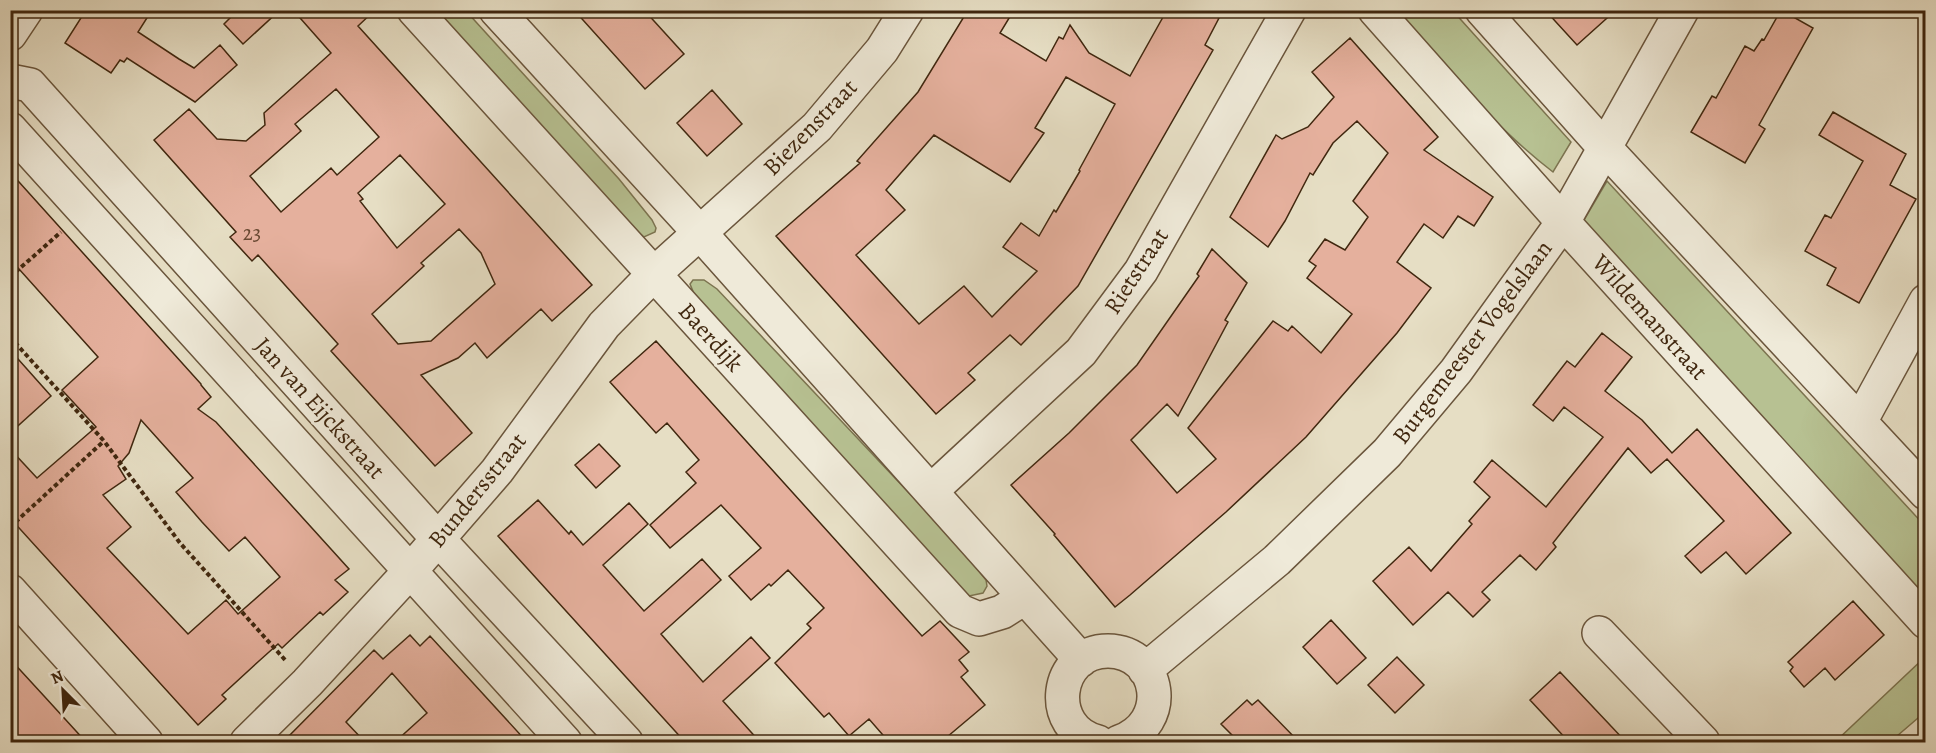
<svg xmlns="http://www.w3.org/2000/svg" width="1936" height="753" font-family="Alegreya,serif">
  <style>
    .green { fill: #b7c192; stroke: #7c7450; stroke-width: 1.5 }
    .building { fill: #e5b09d; stroke: #40270f; stroke-width: 1.5; fill-rule: evenodd }
    .lines { fill: none; stroke-linecap: round; stroke-linejoin: round }
    .minor-casing { stroke: #6a553c; stroke-width: 36 }
    .path { stroke: #40270f; stroke-width: 4; stroke-dasharray: 4.5 3; stroke-linecap: butt }
    .minor { stroke: #efead9; stroke-width: 33 }
    .labels { text-anchor: middle; dominant-baseline: central; stroke-width: 6; stroke-linejoin: round; paint-order: stroke }
    .number-label { font-size: 21px; fill: #694932 }
    .street-label { font-size: 24px; fill: #40270f; stroke: #efead9 }
  </style>
  <rect width="100%" height="100%" fill="#e6dec4"/>
  <filter id="stains"><feTurbulence type="fractalNoise" baseFrequency=".00333" numOctaves="4"/><feColorMatrix values="0 0 0 0 .2 0 0 0 0 .09 0 0 0 0 .02 0 0 0 .5 -.17"/></filter>
  <radialGradient id="worn" r=".72"><stop offset=".6" stop-color="#630" stop-opacity="0"/><stop offset="1" stop-color="#630" stop-opacity=".3"/></radialGradient>
  <path class="green" d="M428,11H466L619,179L652,220L656,228L655,232L644,237L613,212Z
    M1394,11H1453L1571,142L1553,172C1493,126 1444,66 1394,11Z
    M1607,181L1925,526V608L1578,230Z
    M693,280H704L717,289L959,546L986,580L987,586L983,593L969,596L959,589L697,301L690,284Z
    M1925,657V712L1890,742H1835Z"/>
  <path class="building" d="M86,10H152L138,32L179,59L194,68L220,45L237,65L195,102L127,58L124,62L120,60L111,73L65,43Z
    M238,10H280L243,44L224,24Z
    M293,10H375L358,26L592,285L552,321L541,309L487,358L475,343L458,358L421,375L472,433L435,466L331,351L338,344L258,255L252,261L230,237L236,232L154,140L189,109L217,139L246,141L265,125L264,113L331,53ZM336,89L379,137L337,175L331,168L281,212L250,176L301,131L295,124ZM400,155L445,204L397,248L360,201L363,199L358,193ZM459,229L481,253L495,284L431,341L398,344L372,314L424,266L421,263Z
    M574,10H644L684,54L645,89Z
    M968,10H1014L1000,33L1046,61L1059,37L1063,39L1070,25L1089,53L1130,76L1167,10H1205L1219,18L1205,45L1213,50L1078,286L1021,345L1010,335L968,373L975,380L936,414L776,236L860,163L857,161L918,92ZM1066,77L1115,104L1079,170L1080,171L1056,212L1054,210L1039,236L1021,223L1003,247L1037,271L992,317L964,286L919,324L856,255L905,210L886,190L934,135L1010,182L1044,133L1035,128Z
    M1545,10H1616L1577,45Z
    M1781,10L1813,28L1759,125L1765,129L1745,163L1691,132L1712,96L1716,98L1745,46L1754,51L1762,39L1764,40Z
    M1350,38L1438,137L1424,150L1493,197L1474,226L1458,216L1443,238L1424,224L1397,262L1431,288L1397,333L1306,437L1226,512L1130,595L1115,607L1054,535L1055,534L1011,485L1069,433L1137,365L1199,276L1197,274L1212,249L1247,283L1225,320L1228,322L1178,416L1167,404L1131,440L1177,493L1216,459L1188,428L1273,321L1288,331L1292,326L1321,353L1352,314L1307,278L1316,266L1309,261L1325,239L1345,250L1368,217L1353,201L1388,153L1357,121L1333,143L1313,175L1310,173L1285,221L1268,247L1230,217L1276,135L1282,139L1308,127L1334,97L1312,72Z
    M712,90L742,124L707,156L677,123Z
    M1833,112L1906,154L1890,185L1916,199L1859,303L1827,285L1836,268L1805,251L1825,215L1831,218L1863,161L1819,135Z
    M10,172L201,384V385L211,397L198,409L216,422L349,569L335,580L348,592L323,615L320,612L282,648L278,644L259,661L222,695L226,699L198,725L10,518V449L37,478L96,427L62,390L98,357L10,259ZM141,420L193,478L176,492L202,522L229,551L245,537L280,577L238,614L226,600L188,634L107,548L131,527L103,495L126,479L118,466L129,453Z
    M1602,333L1632,357L1605,391L1642,420L1672,453L1697,429L1791,533L1746,574L1726,552L1701,573L1685,556L1724,521L1667,459L1651,473L1628,448L1553,543L1556,547L1536,570L1520,555L1482,592L1490,600L1473,617L1448,592L1413,625L1373,581L1409,547L1431,571L1472,524L1469,521L1490,497L1474,482L1492,460L1546,507L1603,437L1564,407L1553,421L1533,405L1567,361L1575,367Z
    M656,341L922,636L940,621L969,652L959,660L968,671L961,677L985,705L941,742H889L869,719L849,736L829,713L824,717L775,663L811,628L807,624L824,608L788,570L771,586L769,584L751,600L729,576L761,548L721,505L670,548L650,525L696,483L686,472L699,460L667,423L656,433L610,382Z
    M10,350L51,396L10,433Z
    M599,444L620,466L596,488L575,465Z
    M538,500L569,534L571,531L583,545L629,503L648,524L603,565L644,611L702,559L721,580L661,634L703,682L751,637L770,658L723,701L760,742H685L498,536Z
    M1853,601L1884,635L1835,680L1825,668L1804,687L1790,671L1793,667L1788,662Z
    M1331,620L1366,658L1337,684L1303,647Z
    M410,635L420,646L430,636L527,742H395L427,713L392,673L346,722L365,742H283L374,650L383,659Z
    M1397,657L1424,685L1395,713L1368,685Z
    M10,659L44,696L86,742H10Z
    M1560,672L1626,742H1569L1530,700Z
    M1247,700L1252,705L1258,700L1299,742H1239L1221,724Z"/>
  <g class="lines">
    <g class="minor-casing">
      <path id="minor" d="M414,10L960,611L979,619L1002,612L1024,598
        M496,10L700,233L1081,660
        M1375,10L1563,222L1926,622
        M1482,10L1605,148L1926,493
        M10,34L26,10
        M10,81L30,85L438,539L626,742
        M10,129L565,742
        M1860,422L1926,301
        M931,491L1081,352L1141,271L1289,10
        M10,591L146,742
        M1599,633L1703,742
        M1145,670L1277,560L1387,453L1456,371L1563,222L1682,10
        M247,742L307,683L411,570L497,471L604,325L654,274L817,127L882,50L907,10
        M1098,742C1045,729 1054,651 1108,651C1162,652 1172,724 1119,742"/>
    </g>
    <path class="path" d="M10,277L61,232
      M10,337L104,441L180,543L286,661
      M10,527L104,441"/>
    <use href="#minor" class="minor"/>
  </g>
  <g class="labels">
    <g class="number-label">
      <text x="252" y="233">23</text>
    </g>
    <g class="street-label">
      <text transform="translate(810 127) rotate(-46)">Biezenstraat</text>
      <text transform="translate(1136 271) rotate(-57)">Rietstraat</text>
      <text transform="translate(1650 317) rotate(48)">Wildemanstraat</text>
      <text transform="translate(711 337) rotate(48)">Baerdijk</text>
      <text transform="translate(1472 342) rotate(-53)">Burgemeester Vogelslaan</text>
      <text transform="translate(320 408) rotate(48)">Jan van Eijckstraat</text>
      <text transform="translate(477 490) rotate(-51)">Bundersstraat</text>
    </g>
  </g>
  <rect width="1936" height="753" fill="none" stroke="#e6dec4" stroke-width="36"/>
  <rect x="12" y="12" width="1912" height="729" fill="none" stroke="#40270f" stroke-width="3"/>
  <rect x="18" y="18" width="1900" height="717" fill="none" stroke="#40270f" stroke-width="1.5"/>
  <g transform="translate(63 690) rotate(336)" stroke="#efead9" stroke-width="4.5" paint-order="stroke">
  <path d="M0-4.5L10 22L0 15L-10 22Z" fill="#40270f"/>
  <text y="-9" font-size="16" font-weight="bold" text-anchor="middle" fill="#40270f">N</text>
  </g>
  <rect width="100%" height="100%" filter="url(#stains)"/>
  <rect width="100%" height="100%" fill="url(#worn)"/>
</svg>
